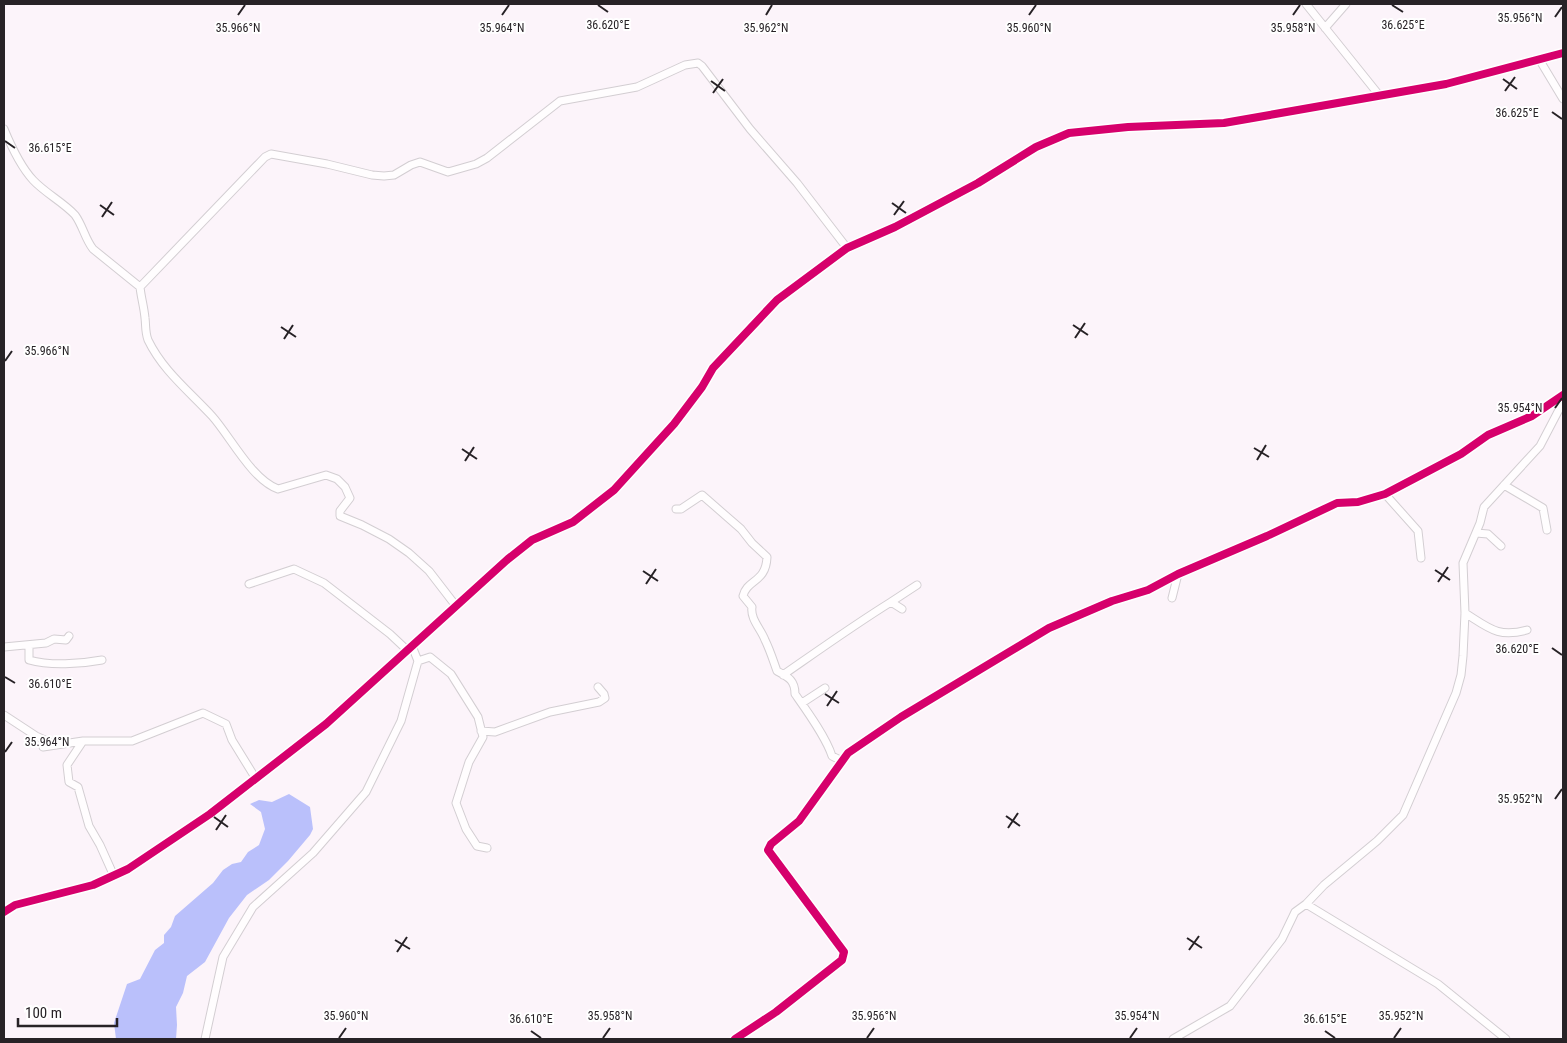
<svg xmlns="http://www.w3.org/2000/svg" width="1567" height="1043" font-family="'Roboto Condensed',sans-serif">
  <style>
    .water { fill: #bac0fb }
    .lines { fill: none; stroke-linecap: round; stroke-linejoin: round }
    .street-casing { stroke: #d3ced2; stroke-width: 9 }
    .street { stroke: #fffdfe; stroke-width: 7 }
    .cycleway-casing { stroke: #fff; stroke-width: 11 }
    .cycleway { stroke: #d6006c; stroke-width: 8 }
    .ticks { fill: none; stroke: #272226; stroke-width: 2 }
    .ticks-label { font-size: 12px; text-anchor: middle; fill: #272226; stroke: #fff; stroke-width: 4; stroke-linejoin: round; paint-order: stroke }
  </style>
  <rect width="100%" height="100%" fill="#fcf4fa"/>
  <path class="water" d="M289,794L310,807L313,829L310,835L288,861L269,880L247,895L229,918L205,962L187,976L183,993L176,1007L177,1025L176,1039H116L114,1023L127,984L140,979L155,950L164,943V935L171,927L175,916L213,883L223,870L232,864L241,862L248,852L259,845L265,829L261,812L250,804L259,800L272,802Z"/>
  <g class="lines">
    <g class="street-casing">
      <path id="street" d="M1306,4L1379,95
        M1325,28L1346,4
        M1539,59L1563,99
        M4,129C11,146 20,166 33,180C45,193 63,202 75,215C83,226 85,239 93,249L140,287C141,297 144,307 145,318C146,326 145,332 148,340C163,371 189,391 212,416C230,436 252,480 278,489L326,475L337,479L345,487L350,498L340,511V516L362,525L389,539L409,553L429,571L456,606
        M140,287L265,157L271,154L327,164L372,175L384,176L394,175L411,165L420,162L448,172L476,164L487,158L560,101L637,87L685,65L698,63L702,66L750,129L797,183L847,248
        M1504,485L1543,508L1547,530
        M1385,494L1418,531L1421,558
        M676,509H681L702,495L741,529L752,543L767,557C766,583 747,579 743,596L752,607C750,619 761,629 765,640C770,650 773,660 777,671C788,677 795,680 795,694C807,711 826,737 832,756L842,761
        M1476,533L1488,534L1501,546
        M249,584L294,569L324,583L390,634L407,650
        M1172,598L1178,574
        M891,602L917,585
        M1465,613C1489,628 1498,638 1527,630
        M29,645V660C50,666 81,664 102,660
        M4,647L46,643L54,639L66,640L69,636
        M418,661L430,657L451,674L478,717L483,737L469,762L456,803L466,829L477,846L487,848
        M783,675C819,650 854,625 891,602L902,609
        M802,703L825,688
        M4,715L36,736L56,745
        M481,731L495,732L550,712L599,702L605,698L604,694L598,687
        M83,741H132L203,713L226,724L232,740L256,779
        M43,747L83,741L67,765L69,782L78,787L89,826L100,845L113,874
        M1306,904L1438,984L1506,1039
        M4,912L15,905L93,885L128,869L210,814L326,724L508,559L532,540L573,522L614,490L674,424L702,387L713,368L777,300L847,248L895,227L978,183L1036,147L1069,133L1128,127L1224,123L1446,84L1563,53
        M205,1039L223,957L253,907L313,853L366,792L401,721L418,661L412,646
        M735,1039L776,1012L842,960L844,952L768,850L771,844L799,821L848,753L901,717L1049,628L1112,601L1148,590L1178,574L1267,536L1337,503L1358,502L1385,494L1461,454L1488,435L1532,416L1563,395
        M1173,1039L1230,1006L1282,939L1295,912L1306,904L1324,885L1377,841L1403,815L1456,693L1461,675L1463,656L1465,613L1463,563L1480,523L1484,507L1540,446L1563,402"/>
    </g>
    <use href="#street" class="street"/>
    <g class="cycleway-casing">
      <path id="cycleway" d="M4,912L15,905L93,885L128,869L210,814L326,724L508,559L532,540L573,522L614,490L674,424L702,387L713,368L777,300L847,248L895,227L978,183L1036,147L1069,133L1128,127L1224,123L1446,84L1563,53
        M735,1039L776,1012L842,960L844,952L768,850L771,844L799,821L848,753L901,717L1049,628L1112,601L1148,590L1178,574L1267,536L1337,503L1358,502L1385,494L1461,454L1488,435L1532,416L1563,395"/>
    </g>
    <use href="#cycleway" class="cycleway"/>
  </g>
  <path class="ticks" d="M598,5L608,12M1392,5L1403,12M238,15L245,5M502,15L509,5M766,15L772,5M1029,15L1036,5M1293,15L1300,5M1555,17L1562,7M1503,79L1517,89M711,81L725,91M1505,91L1515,77M713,93L723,79M1552,112L1562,119M5,141L15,148M892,203L906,213M100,205L114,215M894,215L904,201M102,217L112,202M1073,325L1088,335M281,327L296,337M1075,338L1085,323M284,339L293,325M5,361L12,351M1555,408L1562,398M1254,448L1269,457M462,449L477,459M1257,460L1266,445M465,461L474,447M1435,570L1450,580M643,571L658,581M1438,582L1448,567M646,584L656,569M1552,648L1562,655M5,677L15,683M825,694L839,703M827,706L837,691M5,752L12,742M1555,799L1562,789M1006,816L1020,826M214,817L228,827M1008,828L1018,813M216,830L226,815M1187,938L1202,948M395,940L410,949M1189,950L1199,936M397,952L407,937M531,1031L541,1038M1325,1031L1335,1038M339,1038L346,1028M603,1038L610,1028M867,1038L874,1028M1130,1038L1137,1028M1394,1038L1401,1028"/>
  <g class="ticks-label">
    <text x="1520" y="22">35.956°N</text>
    <text x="608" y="29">36.620°E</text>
    <text x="1403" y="29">36.625°E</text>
    <text x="238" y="32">35.966°N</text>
    <text x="502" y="32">35.964°N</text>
    <text x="766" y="32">35.962°N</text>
    <text x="1029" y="32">35.960°N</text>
    <text x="1293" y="32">35.958°N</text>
    <text x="1517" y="117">36.625°E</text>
    <text x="50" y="152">36.615°E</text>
    <text x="47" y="355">35.966°N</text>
    <text x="1520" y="412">35.954°N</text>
    <text x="1517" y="653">36.620°E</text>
    <text x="50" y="688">36.610°E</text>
    <text x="47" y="746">35.964°N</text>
    <text x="1520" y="803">35.952°N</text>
    <text x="346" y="1020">35.960°N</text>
    <text x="610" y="1020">35.958°N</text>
    <text x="874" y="1020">35.956°N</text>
    <text x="1137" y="1020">35.954°N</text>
    <text x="1401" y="1020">35.952°N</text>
    <text x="531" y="1023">36.610°E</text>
    <text x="1325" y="1023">36.615°E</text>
  </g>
  <rect width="1567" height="1043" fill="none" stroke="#272226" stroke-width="10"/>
  <path d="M18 1018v8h99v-8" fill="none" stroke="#272226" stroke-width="2.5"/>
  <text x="25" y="1018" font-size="15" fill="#272226" stroke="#ffffff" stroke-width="4" paint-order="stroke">100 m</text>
</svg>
